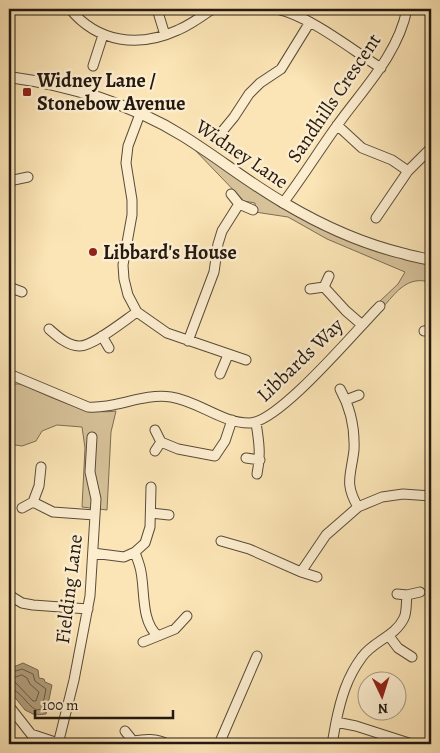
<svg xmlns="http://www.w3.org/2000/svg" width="440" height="753" font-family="Alegreya,serif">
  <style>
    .green { fill: #d6c199; stroke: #7c6d55 }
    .water { fill: #b29f7d; stroke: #796952 }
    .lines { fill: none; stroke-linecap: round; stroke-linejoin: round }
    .shore { stroke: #6a5c47; stroke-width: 1 }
    .minor-casing { stroke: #594c3a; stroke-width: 11 }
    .tertiary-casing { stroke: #594c3a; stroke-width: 12 }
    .minor { stroke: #fcedcf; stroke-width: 9 }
    .tertiary { stroke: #fcedcf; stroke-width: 10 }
    .poi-dot { fill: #8f2418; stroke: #fcedcf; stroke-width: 2 }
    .labels { text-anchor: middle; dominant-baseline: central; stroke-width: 5; stroke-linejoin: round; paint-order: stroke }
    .poi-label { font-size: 20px; font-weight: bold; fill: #231911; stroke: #fcedcf; text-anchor: start }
    .street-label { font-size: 20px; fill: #231911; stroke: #fcedcf }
  </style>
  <rect width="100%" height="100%" fill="#fbe4b5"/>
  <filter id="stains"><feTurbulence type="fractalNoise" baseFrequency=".004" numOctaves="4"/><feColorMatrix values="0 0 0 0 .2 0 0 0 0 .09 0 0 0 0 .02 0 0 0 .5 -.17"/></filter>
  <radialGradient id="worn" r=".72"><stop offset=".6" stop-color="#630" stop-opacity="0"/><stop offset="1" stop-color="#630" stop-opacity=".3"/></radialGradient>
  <path class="green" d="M193,148L283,206L431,263V305L425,281C405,278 395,294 383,307L379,302L398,284L405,272L327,239L288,217L255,212V203L244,201Z
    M11,384H20C48,395 85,416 116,411L111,432L107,510L82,507L85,448L82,427L57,425L42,431L36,441L22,446L9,444V385Z"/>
  <path class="water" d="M23,663L38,670L39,678L44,679L45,682L52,685L46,714L35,715L25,710L9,690V669Z"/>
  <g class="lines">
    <path class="shore" d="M9,673L22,669L33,674L35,681L46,689L42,709L36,710C26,704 20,690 9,688
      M22,675L27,678L30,684L39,692L36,701H33L14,681V678Z"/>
    <g class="minor-casing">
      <path id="minor" d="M70,9C98,43 139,48 178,30C190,25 201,17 211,10L216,9
        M157,9L165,35
        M277,9C310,16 352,50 381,68
        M93,66L103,35
        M140,114L128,146L126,163L132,200V215L123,265L124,279L128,295L137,312L167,333L246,360
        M337,125L362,148L392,160L408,171L376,218
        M220,134L234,117L249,94L260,83L281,69L310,22
        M408,171L431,148
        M9,181L28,177
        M231,194L239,204
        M283,203C302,178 318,152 336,127C362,90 398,55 407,9
        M9,287L22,292
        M324,287L329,276
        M310,289L324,287L346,311L361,324
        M49,329C57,336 68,346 79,346C92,347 125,320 137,312
        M424,331L431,330
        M102,336L109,348
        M188,341L214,272L218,244L222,231L239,204L253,210
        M9,374L88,407C116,409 142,393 171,397C198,401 222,423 249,423C278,424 357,329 380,306
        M220,374L228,355
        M340,389C350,407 355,429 354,450C351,476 344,483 358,507
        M346,400L359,395
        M256,423C259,441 261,456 257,474
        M155,430L161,442
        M155,451L161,442L178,449L215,456L225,441L232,420
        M246,458L260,460
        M41,467L39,486L33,502L53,512L95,515
        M22,508L33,502
        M151,513L169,515
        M221,541L249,549L301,572L326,535L358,507L382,497L403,494L431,496
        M135,552L145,543L150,527L151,487
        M93,553L124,557L135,552C137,559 140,565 141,572C145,592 141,622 158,636L175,629L187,616
        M301,572L317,577
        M397,594L407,595
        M9,595L22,603L33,605L88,609
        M389,636L398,648L412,657
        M143,642L158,636
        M9,706L31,734L58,743
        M336,722C341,698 347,677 362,657C373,641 395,637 404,618C407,612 406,602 407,595L420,592
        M125,731L133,741
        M58,744L74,680L90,596L96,499L90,472L92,437
        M131,744L133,741C145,739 156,738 167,744
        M219,744L257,656
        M332,744L336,722L356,726L412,744"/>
    </g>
    <g class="tertiary-casing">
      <path id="tertiary" d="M9,77C68,85 132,104 183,136C217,157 249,183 284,203C321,225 363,244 405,254C414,257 423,258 431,260"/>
    </g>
    <use href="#minor" class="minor"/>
    <use href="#tertiary" class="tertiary"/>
  </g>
  <g class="poi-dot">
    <rect x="22" y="87" width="10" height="10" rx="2.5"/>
    <circle cx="93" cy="252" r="5"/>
  </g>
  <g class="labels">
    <g class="poi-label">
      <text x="37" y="80">Widney Lane /<tspan x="37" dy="23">Stonebow Avenue</tspan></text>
      <text x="103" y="252">Libbard's House</text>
    </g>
    <g class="street-label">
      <text transform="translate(334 98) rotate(-56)">Sandhills Crescent</text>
      <text transform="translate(242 154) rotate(34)">Widney Lane</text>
      <text transform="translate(300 360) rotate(-44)">Libbards Way</text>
      <text transform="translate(69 589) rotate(-83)">Fielding Lane</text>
    </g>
  </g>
  <rect width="440" height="753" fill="none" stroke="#fbe4b5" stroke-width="30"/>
  <rect x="10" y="10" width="420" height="733" fill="none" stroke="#231911" stroke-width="2.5"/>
  <rect x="15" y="15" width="410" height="723" fill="none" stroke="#231911"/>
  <g transform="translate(382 696) rotate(176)"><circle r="24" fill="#fcedcf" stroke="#a59883"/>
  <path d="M0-4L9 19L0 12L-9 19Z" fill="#8f2418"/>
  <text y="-8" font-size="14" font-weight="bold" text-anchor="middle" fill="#231911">N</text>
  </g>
  <path d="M35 710v8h138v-8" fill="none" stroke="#231911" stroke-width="2.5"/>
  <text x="42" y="710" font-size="15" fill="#231911" stroke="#fcedcf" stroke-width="4" paint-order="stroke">100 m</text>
  <rect width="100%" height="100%" filter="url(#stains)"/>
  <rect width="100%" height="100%" fill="url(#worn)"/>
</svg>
